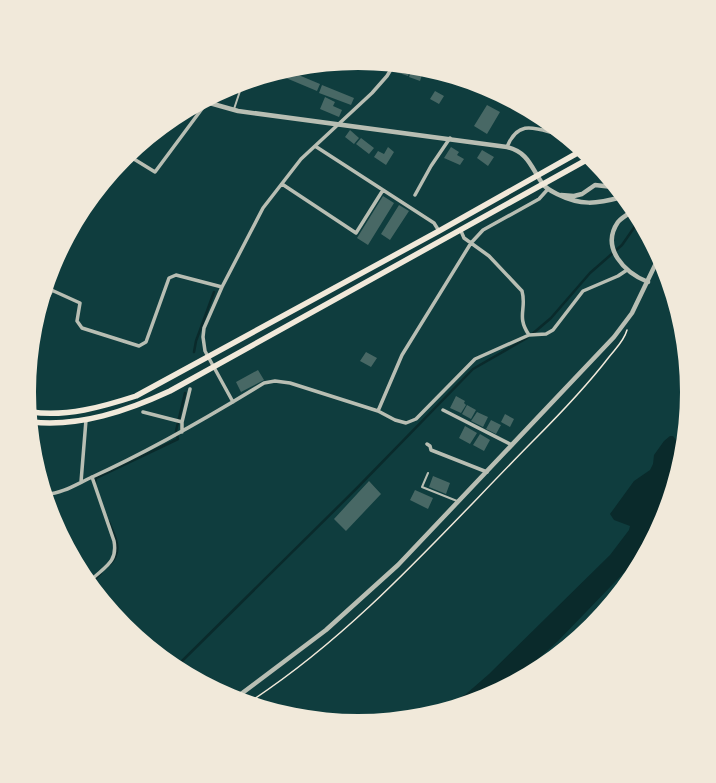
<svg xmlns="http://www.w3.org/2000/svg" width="716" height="783" font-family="Georgia,serif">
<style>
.water{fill:#0a2a2b}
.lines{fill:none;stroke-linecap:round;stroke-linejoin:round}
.stream{stroke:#0a2a2b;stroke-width:2.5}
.building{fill:#486865}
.path{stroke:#f1e9da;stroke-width:1.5}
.service{stroke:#b8beb3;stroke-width:2}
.minor{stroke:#b8beb3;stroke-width:3.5}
.tertiary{stroke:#b8beb3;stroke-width:4.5}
.primary{stroke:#f1e9da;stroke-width:5.5}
</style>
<rect width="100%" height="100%" fill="#0f3d3e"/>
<!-- water -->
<path class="water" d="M 684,420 L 681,456 L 662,518 L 644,552 L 558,641 L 517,678 L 484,696 L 444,707 L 466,694 L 489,674 L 610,555 L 629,530 L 630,526 L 614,520 L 610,514 L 634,481 L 650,470 L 653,464 L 654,455 L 664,441 L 670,436 L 673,436 L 676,440 Z"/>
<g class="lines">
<!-- stream -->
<path class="stream" d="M 511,108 L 513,103
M 531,335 L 551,318 L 590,273 L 622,245 L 638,222
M 194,352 L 196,341 L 214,292
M 95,483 L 96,478 L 178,439 L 176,431 L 185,393
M 109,522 C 115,538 124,550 110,564
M 91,583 L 101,573
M 177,666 L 357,488 L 473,369 L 527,338"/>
</g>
<!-- building -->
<path class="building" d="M 397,66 L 411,68 L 408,76 L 396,72 Z
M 412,68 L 423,72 L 420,81 L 409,77 Z
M 289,71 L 320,84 L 317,91 L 286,78 Z
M 322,85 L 354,98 L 351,105 L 319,93 Z
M 435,91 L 444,96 L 439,104 L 430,99 Z
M 325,97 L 335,102 L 333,106 L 342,110 L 339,117 L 320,109 Z
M 487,105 L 500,112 L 487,134 L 474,126 Z
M 350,130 L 359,138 L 354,144 L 345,137 Z
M 361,138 L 374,148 L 369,154 L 356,144 Z
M 388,147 L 394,152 L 386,165 L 374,157 L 378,151 L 384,154 Z
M 451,147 L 459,152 L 457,155 L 464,159 L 460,165 L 444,158 Z
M 482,150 L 494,157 L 488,166 L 477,158 Z
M 383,196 L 394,203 L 368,245 L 357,238 Z
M 399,205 L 409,211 L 390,240 L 381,234 Z
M 366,352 L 377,358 L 371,367 L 360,361 Z
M 258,370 L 264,380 L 241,392 L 236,382 Z
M 456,396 L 465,401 L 464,403 L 466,405 L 461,413 L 450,408 Z
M 467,405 L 476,410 L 471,419 L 462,414 Z
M 477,412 L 488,417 L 483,427 L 471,421 Z
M 505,414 L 514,419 L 510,427 L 501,422 Z
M 491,420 L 501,425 L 496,434 L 486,429 Z
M 465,426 L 477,433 L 470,444 L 459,438 Z
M 480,434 L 490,440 L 484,451 L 473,445 Z
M 433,476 L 450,483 L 446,494 L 429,487 Z
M 369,481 L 381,494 L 346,531 L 334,519 Z
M 415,490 L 433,498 L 428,509 L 410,500 Z"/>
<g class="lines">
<!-- path -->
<path class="path" d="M 251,701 C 358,631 443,532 532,442 C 559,415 586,387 609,357 C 616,348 624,341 627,330"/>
<!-- service -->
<path class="service" d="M 234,109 L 242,85
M 428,473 L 422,487 L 457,501"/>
<!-- minor -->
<path class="minor" d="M 315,146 L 434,223 L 439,231
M 507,147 C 519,117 538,130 562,135
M 129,156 L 155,172 L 207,102
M 282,184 L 356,233 L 383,190
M 415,195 L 431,166 L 450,138
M 461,231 L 464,238 L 489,256 L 522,291 C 527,309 516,316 529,335
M 47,288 L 80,303 L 77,321 L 82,328 L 139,346 L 146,342 L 169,278 L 176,275 L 222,287
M 38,317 L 52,290
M 233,402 L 205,351 L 203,337 L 204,328 L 222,287 L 263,208 L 301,159 L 372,93 L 387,76 L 393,66
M 443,410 L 512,445
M 378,411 L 402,355 L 471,243 L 483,230 L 539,199 L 548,189
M 143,412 L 182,422
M 182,432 L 182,422 L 190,389
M 427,444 L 430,446 L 431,450 L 487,472
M 81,482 L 86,420
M 47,494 C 61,494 77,484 90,478 C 150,451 207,418 264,383 L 275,381 L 290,383 L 378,411 L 395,420 L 406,423 L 416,419 L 475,359 L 529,335 L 546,334 L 553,330 L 583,291 L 618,276 L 627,270
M 90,581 C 104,567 118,563 114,541 L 92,477"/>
<!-- tertiary -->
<path class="tertiary" d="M 206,102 L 238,111 L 507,147 C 528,152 531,167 542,183 C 545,188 551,191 557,194 C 581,206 596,204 622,197
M 561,195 L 574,196 L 582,194 L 595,185 L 613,187
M 633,211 C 628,214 621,218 618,222 C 600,248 625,273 648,282
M 237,697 L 326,630 L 398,565 L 614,337 L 632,313 L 658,259"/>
<!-- primary -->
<path class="primary" d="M 31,412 C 67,417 102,407 136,396 L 439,231 L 581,151
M 32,422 C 80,427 127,411 170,391 L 590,158"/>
</g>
<!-- crop -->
<path d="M0 0H716V783H0ZM36 392a322 322 0 1 1 644 0a322 322 0 1 1-644 0Z" fill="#f1e9da" fill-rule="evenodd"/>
</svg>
